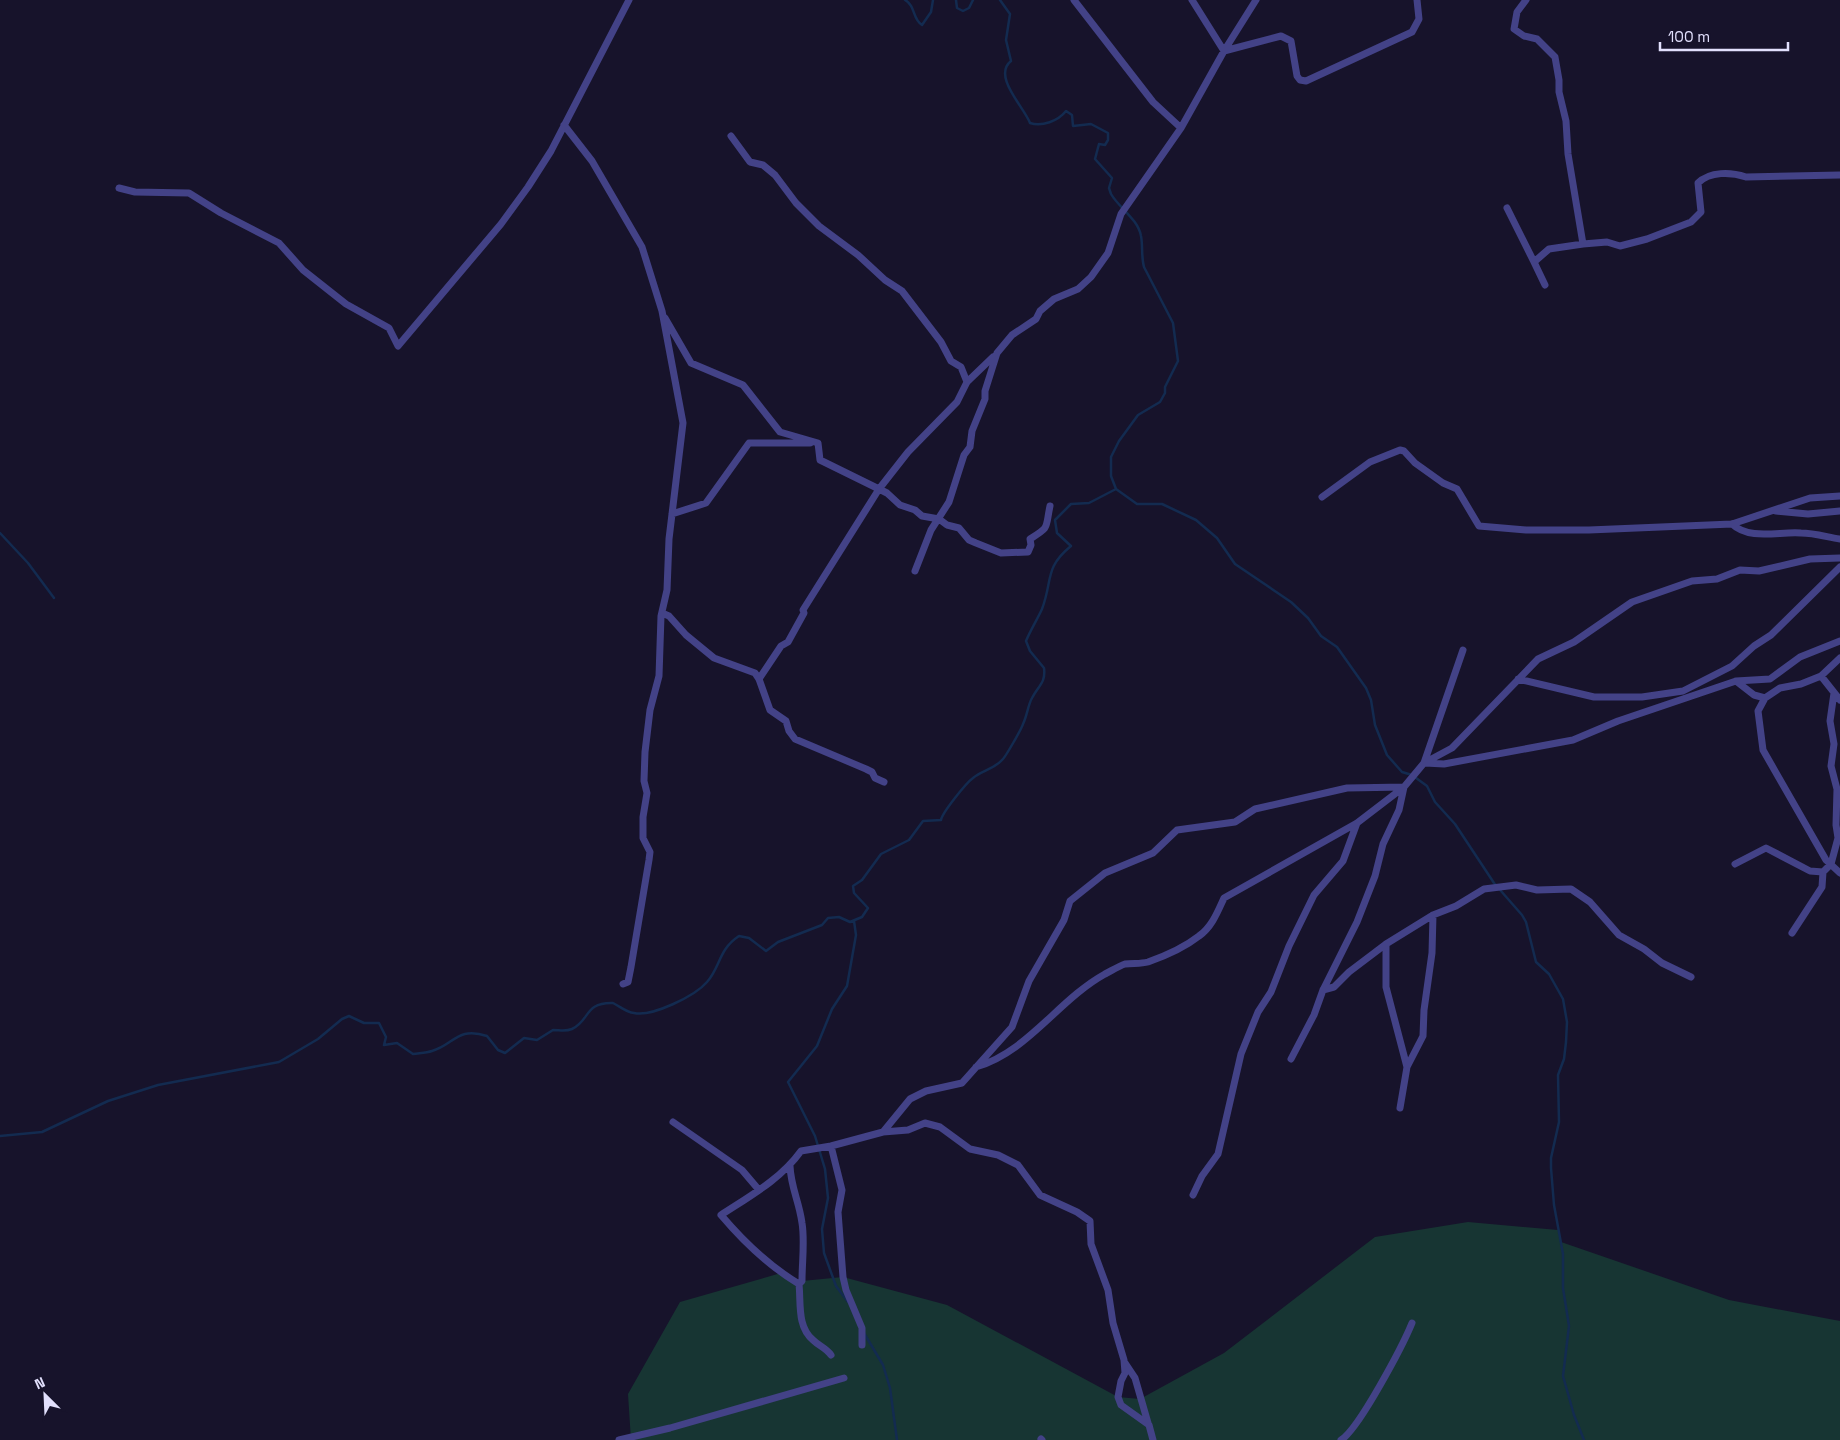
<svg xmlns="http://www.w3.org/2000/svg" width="1840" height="1440" font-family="'Space Grotesk',sans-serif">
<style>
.green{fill:#173533}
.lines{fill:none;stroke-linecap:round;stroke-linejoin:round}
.stream{stroke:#132b50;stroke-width:2.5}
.minor{stroke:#434287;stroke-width:7}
</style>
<rect width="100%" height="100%" fill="#17132b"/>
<!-- green -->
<path class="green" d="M 1468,1222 L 1558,1230 L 1561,1242 L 1729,1300 L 1840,1321 L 1840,1440 L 631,1440 L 628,1394 L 680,1302 L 781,1273 L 802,1281 L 843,1277 L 947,1305 L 1118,1397 L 1140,1399 L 1224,1353 L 1375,1237 Z"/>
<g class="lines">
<!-- stream -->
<path class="stream" d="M 905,0 C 916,6 912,19 922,25 L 931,12 L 933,0
M 956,0 L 957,8 L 963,11 L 969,8 L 973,0
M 1000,0 L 1010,14 L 1006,40 L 1011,61 C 992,76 1024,107 1030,123 C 1042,127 1058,121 1066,111 L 1072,115 L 1073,126 L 1091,124 L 1108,133 L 1108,140 L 1105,145 L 1099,144 L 1095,159 L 1112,178 L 1109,188 L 1111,194 C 1119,208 1138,219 1141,236 C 1143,246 1141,256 1144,267 L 1173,323 L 1178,361 L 1165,387 L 1165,393 L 1160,402 L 1138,415 L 1119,441 L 1111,457 L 1111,476 L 1116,489 L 1137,504 L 1162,504 L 1196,520 L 1217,538 L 1235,564 L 1291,602 L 1308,618 L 1321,636 L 1337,647 L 1366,688 L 1371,700 L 1375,725 L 1387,755 L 1402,772 L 1412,775 L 1427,786 L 1435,802 L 1455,824 L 1494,883 L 1522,915 L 1526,922 L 1536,962 L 1549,974 L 1563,999 L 1567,1022 L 1566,1042 L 1564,1059 L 1558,1075 L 1559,1122 L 1551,1158 L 1551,1168 L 1554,1205 L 1563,1254 L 1563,1288 L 1569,1326 L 1563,1376 L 1574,1415 L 1584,1440
M 0,533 L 28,563 L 54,598
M 0,1136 L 42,1132 L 108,1101 L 158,1085 L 279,1062 L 318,1039 L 342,1019 L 349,1016 L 364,1023 L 379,1023 L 386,1037 L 384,1045 L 397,1043 L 413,1054 C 419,1053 426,1053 432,1051 C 454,1045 457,1026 487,1036 L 498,1050 L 505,1053 L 524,1038 L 537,1040 L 553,1030 C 560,1030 565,1032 572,1029 C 590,1021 584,1002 613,1003 C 621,1007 626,1012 634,1013 C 652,1017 695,996 707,982 C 721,966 718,950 739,936 L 749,938 L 766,951 L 778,942 L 822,925 L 828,918 L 839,917 L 850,922 L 862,917 L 868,908 L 854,893 L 853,886 L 862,880 L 881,854 L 909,840 L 923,821 L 941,820 C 942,813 966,783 973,778 C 981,771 994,769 1002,760 C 1005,758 1022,728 1023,724 C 1027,716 1028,705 1032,698 C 1038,686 1046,683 1044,668 L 1030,651 L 1026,641 C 1031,629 1037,620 1042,609 C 1053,580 1044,568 1071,546 L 1057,533 L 1055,520 L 1071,504 L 1089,503 L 1116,489
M 848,1302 L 836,1286 L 824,1253 L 822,1229 L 828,1198 L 825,1169 L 815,1136 L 788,1082 L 817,1046 L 832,1009 L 847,986 L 856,935 L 854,921
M 864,1333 L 883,1365 L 890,1388 L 897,1440"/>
<!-- minor -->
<path class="minor" d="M 1074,0 L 1153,102 L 1181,128 L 1224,51 L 1281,36 L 1291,41 L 1297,76 L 1300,80 L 1306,81 L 1412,32 L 1419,19 L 1417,0
M 1192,0 L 1224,51 L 1256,0
M 564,125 L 592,161 L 642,247 L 662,311 L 683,423 L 669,539 L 667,590 L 661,616 L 659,676 L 650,710 L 645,752 L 644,781 L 647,793 L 643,817 L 643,838 L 650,852 L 649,860 L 631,967 L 628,982 L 623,984
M 731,136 L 750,162 L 763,165 L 775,175 L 796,203 L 819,226 L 858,255 L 885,280 L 902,291 L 941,342 L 951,361 L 961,367 L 967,382
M 119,188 L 135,192 L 189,193 L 221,213 L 279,243 L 303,270 L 346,304 L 389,328 L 398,346 L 501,224 L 528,187 L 551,151 L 629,0
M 1507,208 L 1534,262 L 1549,249 L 1583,244 L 1568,154 L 1566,121 L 1559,92 L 1559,80 L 1555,57 L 1537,39 L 1524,36 L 1514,29 L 1517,12 L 1526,0
M 1583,244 L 1607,242 L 1620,246 L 1647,239 L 1691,222 L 1701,212 L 1698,183 C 1710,171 1731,172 1746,177 L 1840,175
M 1534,262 L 1545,285
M 665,318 L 691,363 L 743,385 L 780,432 L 818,443 L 820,460 L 879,489 L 908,452 L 957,402 L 967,382 L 993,357
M 1322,497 L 1370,462 L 1400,450 L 1404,451 L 1415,463 L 1443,483 L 1457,489 L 1479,526 L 1526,530 L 1589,530 L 1732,524 L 1810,498 L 1840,496
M 1776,511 L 1808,514 L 1840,511
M 672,514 L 706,503 L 749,443 L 810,443
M 1732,524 C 1750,541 1780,531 1801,533 C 1814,533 1827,537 1840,539
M 915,571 L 931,530 L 949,502 L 964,455 L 970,447 L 972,431 L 985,399 L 985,391 L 997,353 L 1012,335 L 1036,319 L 1040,311 L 1054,299 L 1078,289 L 1091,277 L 1108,253 L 1121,214 L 1181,128
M 662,613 L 669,616 L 686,635 L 714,658 L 755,673 L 759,679 L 770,710 L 786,721 L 789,731 L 795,739 L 866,769 L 872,772 L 875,778 L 884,782
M 1840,658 L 1821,676 L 1801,684 L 1780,688 L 1765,698 L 1758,711 L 1763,750 L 1826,860 L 1840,873
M 1821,676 L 1840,700
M 759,679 L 781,646 L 788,642 L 804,613 L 803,610 L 879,489 L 887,493 L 900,505 L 915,510 L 922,516 L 939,519 L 947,525 L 959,528 L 969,540 L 976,543 L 1001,553 L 1028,552 L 1031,545 L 1030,539 C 1050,526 1045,530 1050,506
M 1518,679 L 1594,697 L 1642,697 L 1683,691 L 1732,666 L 1754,646 L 1771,635 L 1840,567
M 1736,681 L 1770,679 L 1800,657 L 1840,641
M 1424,763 L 1452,748 L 1538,659 L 1574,642 L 1632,602 L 1692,581 L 1717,579 L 1740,570 L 1759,571 L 1810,559 L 1840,558
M 1425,763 L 1444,764 L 1573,740 L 1618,721 L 1736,681 L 1754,695 L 1765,698
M 1735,864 L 1766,848 L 1810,871 L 1823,872 L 1831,864 L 1838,838 L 1836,825 L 1837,789 L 1831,766 L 1834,744 L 1830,721 L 1834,693
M 1792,933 L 1822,887 L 1823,872
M 1386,944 L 1386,987 L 1407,1067 L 1400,1108
M 1323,990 L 1334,987 L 1349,972 L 1386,944 L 1433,915 L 1456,906 L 1484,889 L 1516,885 L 1537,890 L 1571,889 L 1590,902 L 1619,935 L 1644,949 L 1662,963 L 1691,977
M 1291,1059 L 1314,1015 L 1323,990 L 1357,922 L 1375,876 L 1383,844 L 1399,810 L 1404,787
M 976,1067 C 1028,1052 1058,1000 1105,974 C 1111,971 1119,966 1125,964 C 1133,963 1141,964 1148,962 C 1165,956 1185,947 1199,936 C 1212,927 1218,911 1224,898 L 1357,823 L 1404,787 L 1424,763 L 1463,650
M 1407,1067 L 1423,1036 L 1424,1010 L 1432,953 L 1433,915
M 673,1122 L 742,1170 L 759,1190
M 883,1132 L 910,1099 L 926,1091 L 962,1083 L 1012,1027 L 1029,981 L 1064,920 L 1070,901 L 1105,873 L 1153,853 L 1177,830 L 1235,822 L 1255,809 L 1347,788 L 1404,787
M 831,1146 L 842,1190 L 838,1212 L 843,1277 L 846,1290 L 862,1328 L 862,1345
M 790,1166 C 791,1188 799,1201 802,1223 C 805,1241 802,1262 802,1281 L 799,1284
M 1193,1195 L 1202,1176 L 1218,1154 L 1241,1054 L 1258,1012 L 1271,992 L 1289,946 L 1314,895 L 1343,861 L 1357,823
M 831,1355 C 826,1348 819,1346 813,1340 C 797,1327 801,1303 799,1284 C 769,1266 743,1241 721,1215 C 750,1196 781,1179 801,1151 L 831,1146 L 883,1132 L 908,1130 L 925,1123 L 940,1127 L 970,1149 L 998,1155 L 1018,1165 L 1040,1195 L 1077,1212 L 1090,1221 L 1091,1244 L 1108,1290 L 1113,1323 L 1124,1360 L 1125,1373 L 1121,1381 L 1118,1397 L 1121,1405 L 1149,1425 L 1153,1440
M 1125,1363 L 1135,1378 L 1148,1423
M 1041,1439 L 1042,1440
M 619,1440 L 670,1428 L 844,1378
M 1341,1440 C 1359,1429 1403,1345 1412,1323"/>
</g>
<!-- north arrow -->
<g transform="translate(45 1395) rotate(336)" stroke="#17132b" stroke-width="4" paint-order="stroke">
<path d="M0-4L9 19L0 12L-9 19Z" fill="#e2e0fd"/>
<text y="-8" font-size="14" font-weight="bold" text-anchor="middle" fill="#e2e0fd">N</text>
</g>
<!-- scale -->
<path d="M1660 42v8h128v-8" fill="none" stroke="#e2e0fd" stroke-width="2.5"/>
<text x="1668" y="42" font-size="15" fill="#e2e0fd" stroke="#17132b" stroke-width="4" paint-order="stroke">100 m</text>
</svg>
